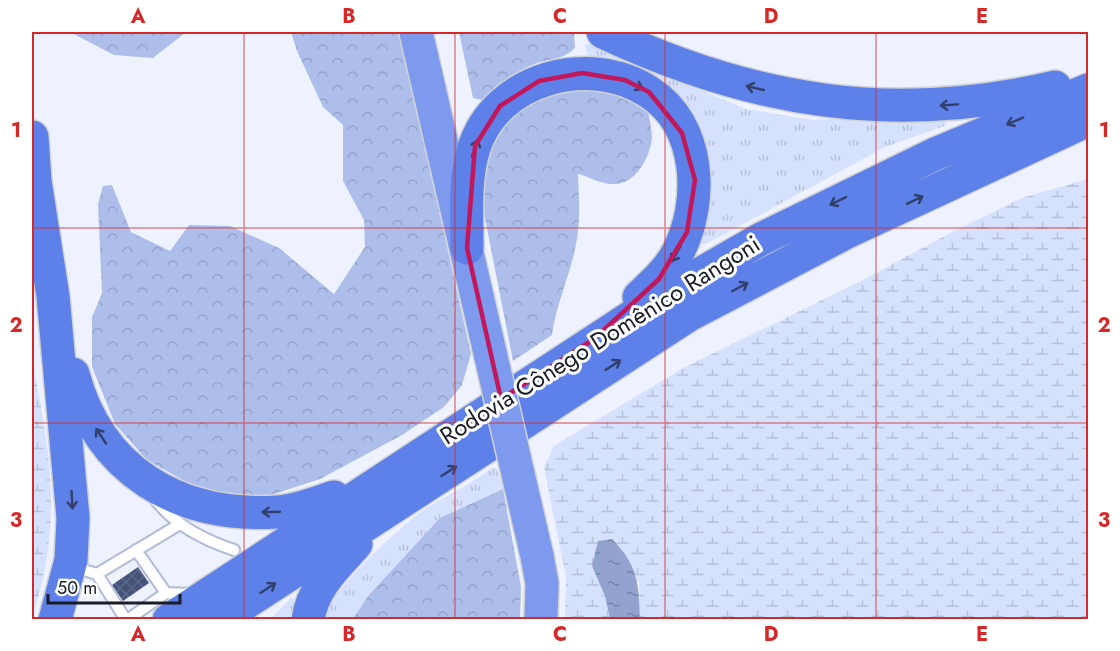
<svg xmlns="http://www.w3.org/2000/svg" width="1120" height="651" font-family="Jost,sans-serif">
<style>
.grass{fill:url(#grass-tufts)}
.forest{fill:url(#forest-crowns)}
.wetland{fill:url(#wetland-marsh)}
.water{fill:url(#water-ripples)}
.building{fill:url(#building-cross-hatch)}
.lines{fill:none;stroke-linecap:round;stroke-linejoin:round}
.service-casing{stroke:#b1bcd8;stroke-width:14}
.trunk-casing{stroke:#d1d2d4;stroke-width:36}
.motorway-casing{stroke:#d1d2d4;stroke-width:36}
.service{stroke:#fff;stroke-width:10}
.trunk{stroke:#7e9aee;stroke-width:33}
.motorway{stroke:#5e80e9;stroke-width:33}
.trunk-bridge-casing{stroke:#d1d2d4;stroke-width:36;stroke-linecap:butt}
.trunk-bridge{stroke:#7e9aee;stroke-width:33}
.oneway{stroke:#31406b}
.marked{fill:none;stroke:#c2185b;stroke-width:4.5;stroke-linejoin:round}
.grid{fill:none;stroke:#d62828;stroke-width:1.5;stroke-opacity:0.55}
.labels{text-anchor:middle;stroke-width:6;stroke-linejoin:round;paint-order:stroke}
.street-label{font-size:24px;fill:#191d27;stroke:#fff}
.neatline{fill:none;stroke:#d62828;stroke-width:2}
.grid-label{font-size:20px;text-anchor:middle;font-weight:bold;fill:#d62828}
</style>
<defs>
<pattern id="grass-tufts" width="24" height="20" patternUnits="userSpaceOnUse" patternTransform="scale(1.5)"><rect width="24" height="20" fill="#d6e1fd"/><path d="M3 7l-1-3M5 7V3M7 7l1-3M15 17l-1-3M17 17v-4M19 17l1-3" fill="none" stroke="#b7c1d9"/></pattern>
<pattern id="forest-crowns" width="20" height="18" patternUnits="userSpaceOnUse" patternTransform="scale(1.5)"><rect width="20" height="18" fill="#adbeeb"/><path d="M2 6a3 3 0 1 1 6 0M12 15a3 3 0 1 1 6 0" fill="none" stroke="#94a3ca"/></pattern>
<pattern id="wetland-marsh" width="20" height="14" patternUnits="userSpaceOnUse" patternTransform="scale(1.5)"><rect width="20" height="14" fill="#d6e1fd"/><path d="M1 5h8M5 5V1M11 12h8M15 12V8" fill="none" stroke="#b7c1d9"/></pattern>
<pattern id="water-ripples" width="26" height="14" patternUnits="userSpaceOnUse" patternTransform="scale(1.5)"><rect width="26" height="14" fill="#92a3cf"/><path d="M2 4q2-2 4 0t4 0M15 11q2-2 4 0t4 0" fill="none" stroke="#7684a8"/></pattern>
<pattern id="building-cross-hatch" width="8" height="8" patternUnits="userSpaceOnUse" patternTransform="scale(1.5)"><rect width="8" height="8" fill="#45537b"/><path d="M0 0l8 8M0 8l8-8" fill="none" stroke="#5c6888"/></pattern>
</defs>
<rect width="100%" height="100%" fill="#edf2fe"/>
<!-- grass -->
<path class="grass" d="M 585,44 L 591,44 L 746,109 L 812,120 L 877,117 L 944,120 L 947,125 L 885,147 L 721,236 L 705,244 L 697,244 L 707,172 L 597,58 L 587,55 Z
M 492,468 L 497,468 L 503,489 L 440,518 L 368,596 L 353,619 L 323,620 C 326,595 400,527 421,512 C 444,496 470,485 492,468 Z
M 291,598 L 298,600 L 293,619 L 270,620 Z"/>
<!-- forest -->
<path class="forest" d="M 70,32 L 186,32 L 153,58 L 114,55 Z
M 291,32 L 399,32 L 471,354 L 462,385 L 444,407 L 402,435 L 320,479 L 262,498 L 227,495 L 188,483 L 147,460 L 115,424 L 92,367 L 92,317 L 102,293 L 98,204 L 103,186 L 112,185 L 131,232 L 170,251 L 189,225 L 230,226 L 279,248 L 334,294 L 365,247 L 364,220 L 343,181 L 343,125 L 323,107 L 297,51 Z
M 459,32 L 574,32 L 575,48 C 562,61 548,58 532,65 C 513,73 496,85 482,100 L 473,98 Z
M 610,85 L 648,110 C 649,119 652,129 652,138 C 650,157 636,185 613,184 C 600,184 590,177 578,174 C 579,199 581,224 575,249 C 569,278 556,305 552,335 L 513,361 L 484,213 L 482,169 L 496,132 L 533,99 L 553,90 Z
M 503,489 L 521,587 L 520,619 L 353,619 L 368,596 L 440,518 Z"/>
<!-- wetland -->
<path class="wetland" d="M 1088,179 L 1088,619 L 640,619 L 639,582 L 592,566 L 605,596 L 610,619 L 565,619 L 566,577 L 544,467 L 554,446 L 683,368 L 859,282 L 954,231 L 1022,198 Z
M 32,361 C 51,452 63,527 32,617 Z"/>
<!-- water -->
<path class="water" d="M 612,539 C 638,565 639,585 640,619 L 610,619 L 605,596 L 592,566 L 598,541 Z"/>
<!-- building -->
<path class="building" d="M 138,567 L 149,583 L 123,601 L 112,585 Z"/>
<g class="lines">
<defs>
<path id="service" d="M 155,499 C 174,525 204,540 234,550
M 136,550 L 166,593
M 74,562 L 84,570 L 97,574 L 126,620
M 97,574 L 180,524
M 127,620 L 166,593 L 192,594"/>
<path id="trunk" d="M 416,32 L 491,357
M 537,556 L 542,583 L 541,620"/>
<path id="motorway" d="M 603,32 C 752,102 893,125 1055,87
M 32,137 L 35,181 L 53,296 L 73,518 L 71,560 L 55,620
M 467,248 C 467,215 464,179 474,148 C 496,78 589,53 649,92 C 701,125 704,202 678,252 C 669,270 653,284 639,297
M 73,374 C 99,471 178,518 277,512 C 296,511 316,503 334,497
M 169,620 L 674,289 L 761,239 L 935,154 L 1088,90
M 219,620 L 689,315 L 849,231 L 1088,120
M 308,620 C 312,588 336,566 356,544"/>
</defs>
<!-- service casing -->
<use href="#service" class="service-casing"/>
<!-- trunk casing -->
<use href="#trunk" class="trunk-casing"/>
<!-- motorway casing -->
<use href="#motorway" class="motorway-casing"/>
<!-- service -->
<use href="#service" class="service"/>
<!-- trunk -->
<use href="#trunk" class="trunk"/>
<!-- motorway -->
<use href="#motorway" class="motorway"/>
<defs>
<path id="trunk-bridge" d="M 491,357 L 537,556"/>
</defs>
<!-- trunk-bridge casing -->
<use href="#trunk-bridge" class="trunk-bridge-casing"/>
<!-- trunk-bridge -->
<use href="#trunk-bridge" class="trunk-bridge"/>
</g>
<!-- one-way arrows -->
<defs><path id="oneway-shaft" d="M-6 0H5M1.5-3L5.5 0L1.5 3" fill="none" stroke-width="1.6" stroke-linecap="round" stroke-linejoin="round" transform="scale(1.5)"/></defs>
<g class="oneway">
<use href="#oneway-shaft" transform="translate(635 85) rotate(26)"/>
<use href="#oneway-shaft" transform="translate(755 88) rotate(-167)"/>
<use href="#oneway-shaft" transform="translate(949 105) rotate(176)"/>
<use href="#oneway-shaft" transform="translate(1015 121) rotate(157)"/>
<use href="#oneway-shaft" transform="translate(475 148) rotate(-71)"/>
<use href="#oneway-shaft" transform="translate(915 200) rotate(-26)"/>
<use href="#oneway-shaft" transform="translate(838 201) rotate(154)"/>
<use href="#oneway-shaft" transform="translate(676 254) rotate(120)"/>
<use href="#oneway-shaft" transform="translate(740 287) rotate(-28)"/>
<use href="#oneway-shaft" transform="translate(613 365) rotate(-33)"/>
<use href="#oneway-shaft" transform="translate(101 436) rotate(-124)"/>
<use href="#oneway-shaft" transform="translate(449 471) rotate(-33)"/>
<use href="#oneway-shaft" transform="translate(72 500) rotate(87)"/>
<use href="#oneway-shaft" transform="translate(271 512) rotate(178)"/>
<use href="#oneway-shaft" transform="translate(268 588) rotate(-33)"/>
</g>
<!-- marked area -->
<path class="marked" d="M 582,73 L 625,80 L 649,92 L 682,133 L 695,180 L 687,232 L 659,279 L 594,339 L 501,399 L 467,248 L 475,146 L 500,106 L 539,81 Z"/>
<!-- grid -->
<path class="grid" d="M 244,32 L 244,620M 455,32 L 455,620M 665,32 L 665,620M 876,32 L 876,620M 32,228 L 1088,228M 32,423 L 1088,423"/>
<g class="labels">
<!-- street labels -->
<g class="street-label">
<text transform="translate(600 340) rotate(-32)" y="8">Rodovia Cônego Domênico Rangoni</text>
</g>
</g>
<!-- border -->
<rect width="1120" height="651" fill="none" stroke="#ffffff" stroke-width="66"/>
<!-- scale -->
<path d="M48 594v9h132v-9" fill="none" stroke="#191d27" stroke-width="3"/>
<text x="57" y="594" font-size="18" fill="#191d27" stroke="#ffffff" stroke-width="4.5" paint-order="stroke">50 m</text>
<rect x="33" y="33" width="1054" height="585" class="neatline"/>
<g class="grid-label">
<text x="138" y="23">A</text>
<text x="349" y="23">B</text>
<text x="560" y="23">C</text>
<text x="771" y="23">D</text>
<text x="982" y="23">E</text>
<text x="16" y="137">1</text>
<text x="1104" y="137">1</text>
<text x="16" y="332">2</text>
<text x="1104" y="332">2</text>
<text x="16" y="527">3</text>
<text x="1104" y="527">3</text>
<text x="138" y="641">A</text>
<text x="349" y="641">B</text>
<text x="560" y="641">C</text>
<text x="771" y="641">D</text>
<text x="982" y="641">E</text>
</g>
</svg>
